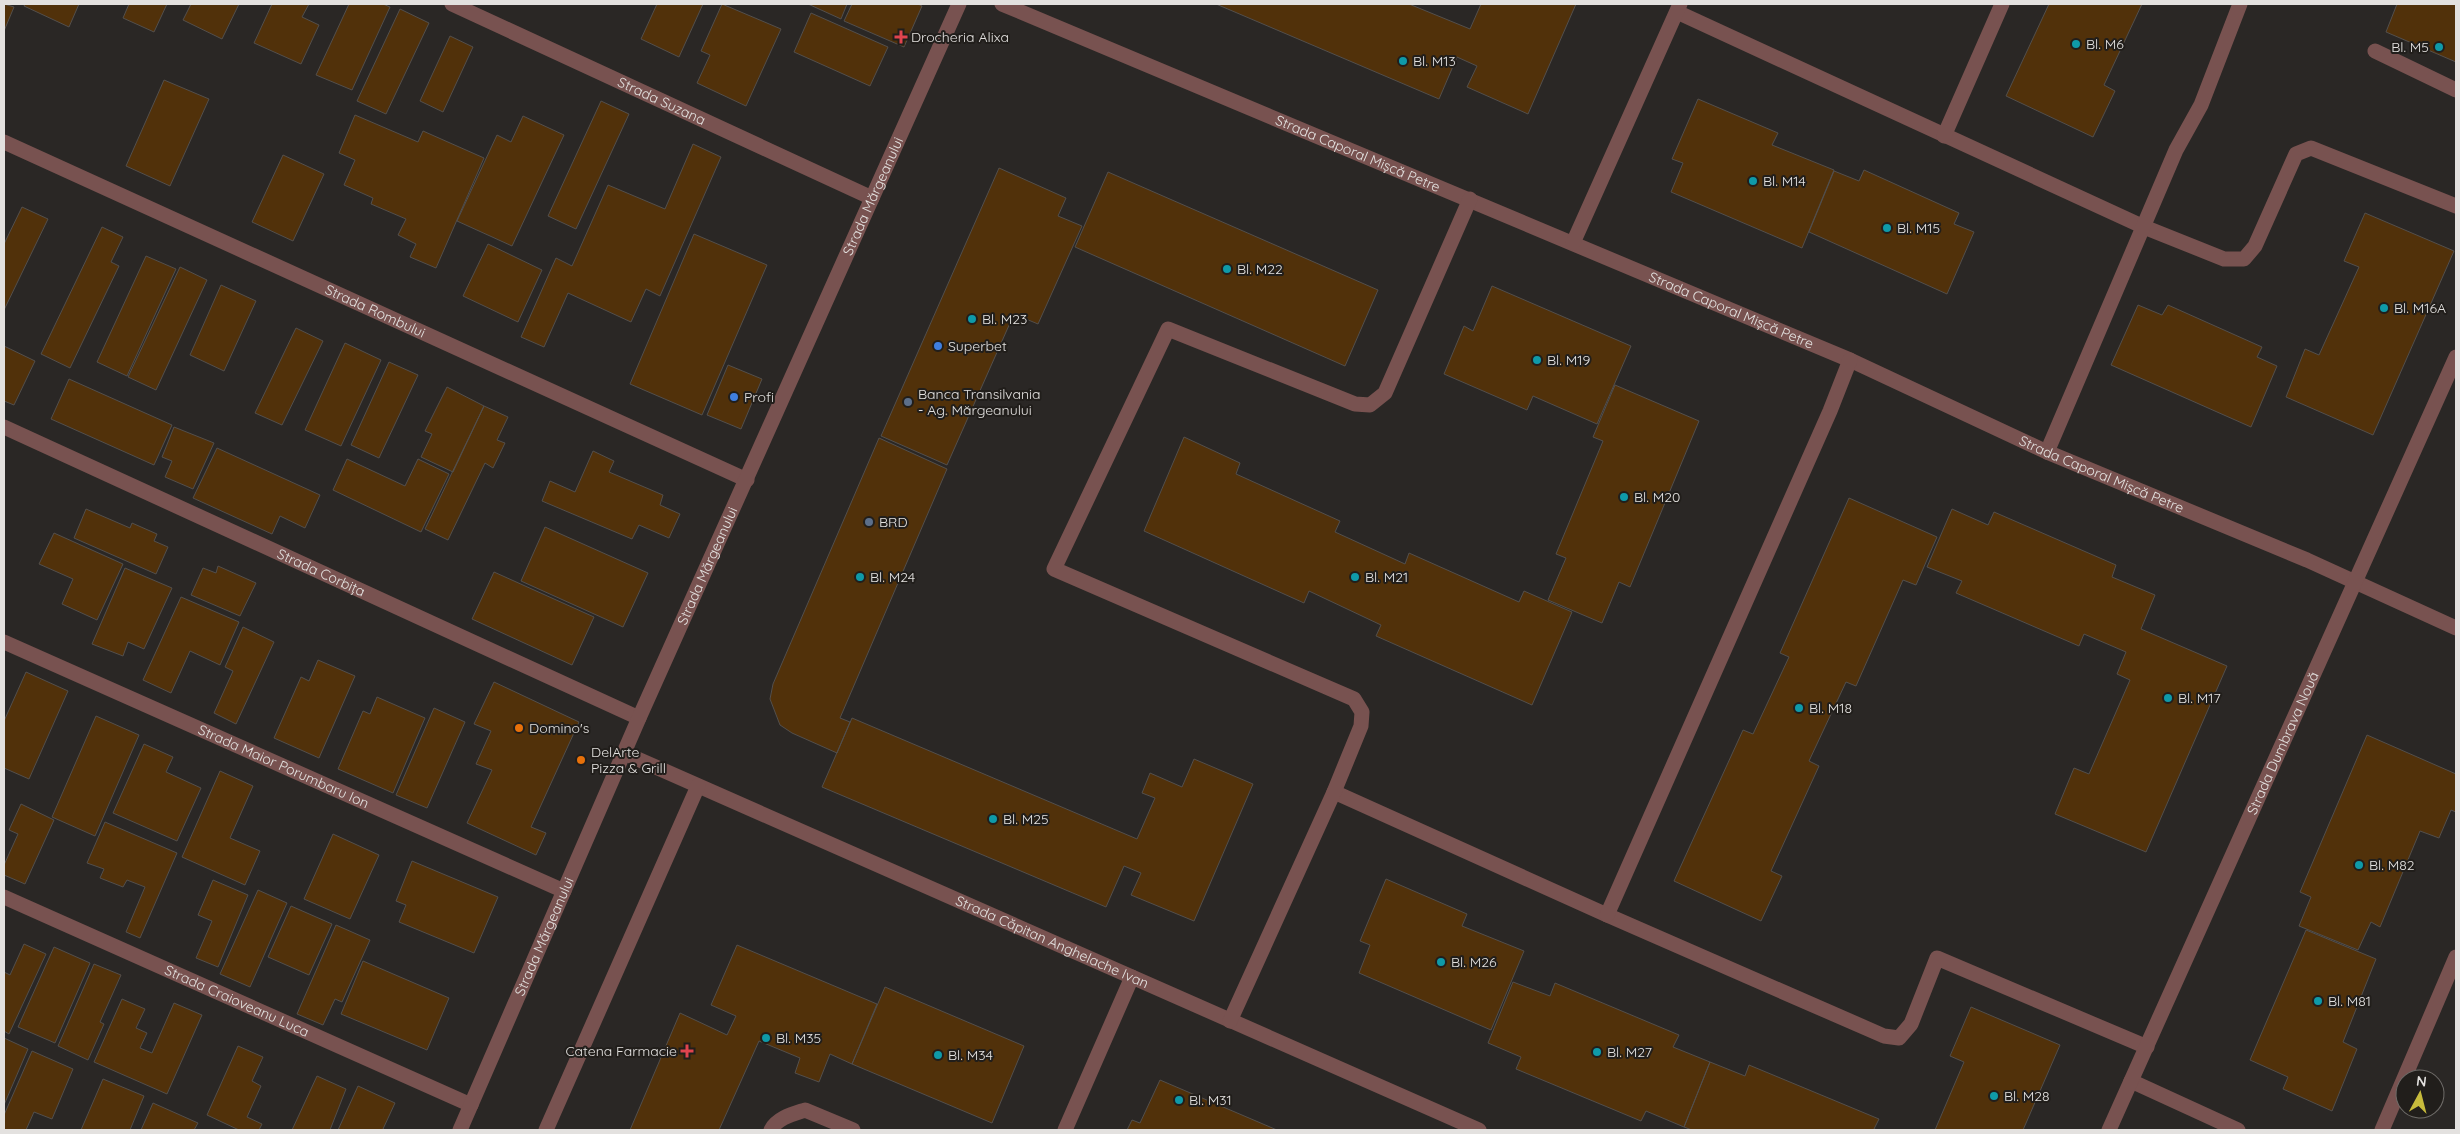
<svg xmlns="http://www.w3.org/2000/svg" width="2460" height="1134" font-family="Quicksand,sans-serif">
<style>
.building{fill:#51310a;stroke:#534f4c}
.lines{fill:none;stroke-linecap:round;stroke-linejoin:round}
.minor{stroke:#785250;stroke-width:15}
.health-dot{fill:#e0444e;stroke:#211e1b;stroke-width:2}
.culture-dot{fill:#0f9aa8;stroke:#211e1b;stroke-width:2}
.shop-dot{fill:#3f7fe0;stroke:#211e1b;stroke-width:2}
.service-dot{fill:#5c6f8a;stroke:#211e1b;stroke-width:2}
.food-dot{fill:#e8710a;stroke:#211e1b;stroke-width:2}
.labels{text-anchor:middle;stroke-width:4;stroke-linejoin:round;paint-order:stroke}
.poi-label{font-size:14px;fill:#e3e1df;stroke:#211e1b;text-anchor:start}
.street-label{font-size:14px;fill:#e3e1df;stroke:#211e1b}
</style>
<rect width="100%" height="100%" fill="#2a2725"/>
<!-- building -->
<path class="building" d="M 4,4 L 14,7 L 4,31 Z
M 25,4 L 79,4 L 69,27 L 24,6 Z
M 129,4 L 167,4 L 154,32 L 123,18 Z
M 191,4 L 239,4 L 222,39 L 183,20 Z
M 272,4 L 309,4 L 302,17 L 319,25 L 301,64 L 254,43 Z
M 349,4 L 383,4 L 390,7 L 352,90 L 316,75 Z
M 657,4 L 703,4 L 679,57 L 641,39 Z
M 722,4 L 781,29 L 746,106 L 697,83 L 710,55 L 701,51 Z
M 808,4 L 847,4 L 841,19 Z
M 852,4 L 918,4 L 922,6 L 904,47 L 844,21 Z
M 1216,4 L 1409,4 L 1470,29 L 1481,4 L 1576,4 L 1528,114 L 1467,87 L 1477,66 L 1457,57 L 1439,99 Z
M 2049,4 L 2142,4 L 2104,85 L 2115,91 L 2093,137 L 2006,96 Z
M 2397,4 L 2456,4 L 2456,62 L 2386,32 Z
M 400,9 L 429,23 L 386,114 L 357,101 Z
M 811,13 L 888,47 L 870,86 L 794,52 Z
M 450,36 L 473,47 L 443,112 L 420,101 Z
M 164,80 L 209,99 L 170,186 L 126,166 Z
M 1698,99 L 1778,133 L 1772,145 L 1834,170 L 1802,248 L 1671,192 L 1683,163 L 1672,159 Z
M 601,101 L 629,114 L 576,229 L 548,216 Z
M 355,115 L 418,142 L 423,131 L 484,158 L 436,268 L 410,257 L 416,244 L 398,235 L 406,219 L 371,204 L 373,198 L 344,185 L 355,160 L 339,153 Z
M 523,116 L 564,135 L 512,246 L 457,221 L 497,135 L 511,142 Z
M 693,144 L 721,157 L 660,296 L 646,289 L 631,322 L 568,293 L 544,347 L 521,337 L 556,258 L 572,266 L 608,185 L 665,209 Z
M 283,155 L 324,174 L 293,241 L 252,222 Z
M 999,168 L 1066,198 L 1058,216 L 1082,226 L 1038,324 L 1014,314 L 947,465 L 881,436 Z
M 1864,170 L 1959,213 L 1954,224 L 1974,232 L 1947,294 L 1809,232 L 1834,171 L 1859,181 Z
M 1108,172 L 1378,290 L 1345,366 L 1075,247 Z
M 22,207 L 48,219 L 4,310 L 4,244 Z
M 2365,213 L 2454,251 L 2373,435 L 2286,397 L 2305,349 L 2319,355 L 2359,267 L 2344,261 Z
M 102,227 L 123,237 L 111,262 L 119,266 L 70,368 L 41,354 Z
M 694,234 L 767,265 L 702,415 L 630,384 Z
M 488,244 L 542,270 L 518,322 L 463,296 Z
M 146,256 L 176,269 L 127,376 L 97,362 Z
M 180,267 L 207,280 L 156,390 L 128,377 Z
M 221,285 L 256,301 L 224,371 L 190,355 Z
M 1492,286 L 1631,346 L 1597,424 L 1533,396 L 1527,410 L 1444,374 L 1464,326 L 1473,331 Z
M 2138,305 L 2162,315 L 2168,305 L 2262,347 L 2257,357 L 2277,366 L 2251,427 L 2111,365 Z
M 296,328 L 323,341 L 282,425 L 255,413 Z
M 345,343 L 381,360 L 341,446 L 305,430 Z
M 4,346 L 35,361 L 14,405 L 4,401 Z
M 389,362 L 418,375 L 379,458 L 351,445 Z
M 728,365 L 762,379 L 741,429 L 707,415 Z
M 69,379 L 172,425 L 154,465 L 51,419 Z
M 1615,385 L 1699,421 L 1630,587 L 1619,582 L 1602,623 L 1548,600 L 1566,558 L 1556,554 L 1603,441 L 1593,437 Z
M 447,387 L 484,406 L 453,472 L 421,457 L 432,434 L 425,431 Z
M 484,406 L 508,417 L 497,440 L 505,443 L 493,468 L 485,463 L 448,540 L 425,529 Z
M 174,427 L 214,443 L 193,489 L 165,477 L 172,461 L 162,457 Z
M 1184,437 L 1240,463 L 1236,474 L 1340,521 L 1335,532 L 1405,564 L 1409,553 L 1519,602 L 1524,591 L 1572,612 L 1532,705 L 1376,636 L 1381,625 L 1309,591 L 1304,603 L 1144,531 Z
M 879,438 L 947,469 L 840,718 L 850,722 L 837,753 L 792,733 L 780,725 L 770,699 L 773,684 Z
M 217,448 L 320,495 L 305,528 L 280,516 L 272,534 L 193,498 Z
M 593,451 L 614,461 L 609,472 L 663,495 L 660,505 L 680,514 L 669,538 L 639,525 L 632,539 L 542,501 L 550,481 L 575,492 Z
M 347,459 L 405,486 L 418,459 L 449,474 L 421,532 L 333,490 Z
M 1849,498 L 1937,537 L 1916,585 L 1903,580 L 1856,686 L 1846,682 L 1809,761 L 1819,766 L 1771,871 L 1782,876 L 1761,921 L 1674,881 L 1743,730 L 1753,734 L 1789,657 L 1780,653 Z
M 86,509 L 130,528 L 132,523 L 157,534 L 154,541 L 168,547 L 156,574 L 74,538 Z
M 1952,509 L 1988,525 L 1994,512 L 2116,565 L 2112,577 L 2155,595 L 2141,629 L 2227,666 L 2146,852 L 2055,814 L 2074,768 L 2089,774 L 2130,680 L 2117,674 L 2126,652 L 2084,634 L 2079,646 L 1956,593 L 1962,581 L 1927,567 Z
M 545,527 L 648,573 L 623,627 L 521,581 Z
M 54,533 L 123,564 L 97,620 L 62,604 L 73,579 L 39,564 Z
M 218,566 L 256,583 L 240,616 L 191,595 L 203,568 L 216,573 Z
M 125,568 L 172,588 L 144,649 L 128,642 L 123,656 L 92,644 Z
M 494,572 L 594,617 L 572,665 L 472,619 Z
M 181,597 L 239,622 L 220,665 L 190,651 L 171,693 L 143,680 Z
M 243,627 L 274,642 L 236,724 L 214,713 L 233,671 L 225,667 Z
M 318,660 L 355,676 L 319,758 L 274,738 L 301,677 L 309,681 Z
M 26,672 L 68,691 L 29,779 L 4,768 L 4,721 Z
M 494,682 L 579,722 L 531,827 L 546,833 L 536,855 L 467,823 L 492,770 L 476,764 L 491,731 L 474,724 Z
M 377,697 L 425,718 L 393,793 L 338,769 L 363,711 L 370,714 Z
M 434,708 L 465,722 L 427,808 L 396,795 Z
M 96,716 L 139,735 L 95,836 L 52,817 Z
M 852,718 L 1137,839 L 1155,798 L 1142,793 L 1150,773 L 1182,787 L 1194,759 L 1253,784 L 1194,921 L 1131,895 L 1141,873 L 1124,866 L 1106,907 L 822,787 Z
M 2367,735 L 2456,774 L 2456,812 L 2451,810 L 2439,838 L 2420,831 L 2380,927 L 2371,922 L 2358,950 L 2299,926 L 2311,897 L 2300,892 Z
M 144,744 L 173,757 L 166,772 L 201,788 L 177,841 L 113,813 Z
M 220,771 L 253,786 L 230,838 L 260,851 L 245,885 L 182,857 Z
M 21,804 L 54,820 L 25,884 L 4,875 L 4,865 L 18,834 L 9,830 Z
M 105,822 L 177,853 L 140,938 L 126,932 L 145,887 L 127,880 L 123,887 L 100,878 L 104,869 L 87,863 Z
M 333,834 L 379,855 L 350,919 L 304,899 Z
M 412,861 L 498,897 L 474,953 L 399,922 L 406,905 L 396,901 Z
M 1386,879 L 1467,914 L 1462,926 L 1524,951 L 1491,1030 L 1359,973 L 1370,945 L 1360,941 Z
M 213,880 L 248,895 L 218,967 L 196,958 L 212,921 L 198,915 Z
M 258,890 L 287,903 L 250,987 L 220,974 Z
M 291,906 L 332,924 L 309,975 L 268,957 Z
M 336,925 L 370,940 L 342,1002 L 335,999 L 323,1025 L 297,1014 Z
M 2306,930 L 2376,959 L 2343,1042 L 2357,1049 L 2332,1111 L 2283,1089 L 2288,1077 L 2250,1060 Z
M 24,944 L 46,954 L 9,1034 L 4,1031 L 4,972 L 10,975 Z
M 737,945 L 877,1004 L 852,1064 L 830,1054 L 819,1082 L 795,1073 L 800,1058 L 759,1041 L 719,1130 L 630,1130 L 680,1013 L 727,1035 L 736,1016 L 711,1005 Z
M 54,947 L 90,963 L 55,1043 L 18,1027 Z
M 363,961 L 449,998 L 427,1050 L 341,1014 Z
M 94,964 L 121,975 L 100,1022 L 104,1024 L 88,1060 L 58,1046 Z
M 1513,982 L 1550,996 L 1555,983 L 1679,1035 L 1673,1047 L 1710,1062 L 1684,1127 L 1646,1111 L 1641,1121 L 1516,1069 L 1521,1057 L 1488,1043 Z
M 885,987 L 1024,1046 L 992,1123 L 852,1064 Z
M 122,999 L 145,1009 L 136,1028 L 147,1033 L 140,1048 L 152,1053 L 174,1003 L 202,1015 L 167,1094 L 94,1062 Z
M 1971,1007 L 2060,1045 L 2023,1130 L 1935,1130 L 1964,1062 L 1950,1056 Z
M 4,1038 L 28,1049 L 4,1105 Z
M 238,1046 L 263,1057 L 252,1081 L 261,1086 L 247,1117 L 262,1124 L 259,1130 L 239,1130 L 207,1115 Z
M 32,1051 L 73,1069 L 52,1119 L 34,1112 L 26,1130 L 4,1130 L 4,1115 Z
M 1710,1062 L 1745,1076 L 1749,1065 L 1879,1119 L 1874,1129 L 1878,1130 L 1692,1130 L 1684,1127 Z
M 317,1076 L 346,1089 L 330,1130 L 292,1130 Z
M 103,1079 L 144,1096 L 130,1130 L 81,1130 Z
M 1160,1080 L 1277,1130 L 1127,1130 L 1132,1120 L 1140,1123 Z
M 358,1086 L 395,1103 L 383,1129 L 386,1130 L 338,1130 Z
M 153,1103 L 198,1123 L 194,1130 L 141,1130 Z"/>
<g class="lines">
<!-- minor -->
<g class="minor">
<path id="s1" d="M 452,4 L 872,198"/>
<path id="s2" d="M 1002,4 L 1850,360 L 2047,452 L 2307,560 L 2456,628"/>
<path d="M 1677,12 L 2144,227 L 2224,259 L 2244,259 L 2255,246 L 2296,154 L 2311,148 L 2456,206"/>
<path d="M 2375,51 L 2456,90"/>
<path d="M 1944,136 L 2002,4"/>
<path id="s3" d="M 4,142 L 747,480"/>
<path d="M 1573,243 L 1680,4"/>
<path id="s4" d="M 4,427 L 639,718"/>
<path d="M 2047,452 L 2176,150 L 2201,105 L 2240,4"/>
<path id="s5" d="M 4,642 L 564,891"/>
<path id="s6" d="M 624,753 L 1479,1130"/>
<path d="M 1334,792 L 1607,915 L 1884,1036 L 1899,1038 L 1911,1024 L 1937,958 L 2147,1047"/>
<path id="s7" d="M 4,897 L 471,1105"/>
<path d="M 1607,915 L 1830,411 L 1850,360"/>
<path d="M 1230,1021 L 1334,792 L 1361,726 L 1362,712 L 1354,699 L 1054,569 L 1168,329 L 1355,404 L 1370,405 L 1385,393 L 1470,199"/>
<path d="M 2131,1081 L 2238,1130"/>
<path id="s8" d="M 460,1130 L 639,718 L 959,4"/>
<path d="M 546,1130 L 698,786"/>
<path d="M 771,1130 C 777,1118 793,1114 805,1110 L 853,1130"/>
<path d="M 1065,1130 L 1132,977"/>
<path id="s9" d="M 2109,1130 L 2456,357"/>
<path d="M 2382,1130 L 2456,957"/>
</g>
</g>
<!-- markers -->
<g class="health-dot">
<path d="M898.5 29.5h5v5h5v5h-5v5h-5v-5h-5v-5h5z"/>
<path d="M684.5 1043.5h5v5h5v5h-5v5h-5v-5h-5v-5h5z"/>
</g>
<g class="culture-dot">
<circle cx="2076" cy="44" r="5"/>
<circle cx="2439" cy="47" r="5"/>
<circle cx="1403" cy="61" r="5"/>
<circle cx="1753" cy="181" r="5"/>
<circle cx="1887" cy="228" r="5"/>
<circle cx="1227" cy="269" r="5"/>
<circle cx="2384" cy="308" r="5"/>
<circle cx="972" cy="319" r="5"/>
<circle cx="1537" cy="360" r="5"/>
<circle cx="1624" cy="497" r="5"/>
<circle cx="860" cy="577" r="5"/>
<circle cx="1355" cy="577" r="5"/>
<circle cx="2168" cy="698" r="5"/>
<circle cx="1799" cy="708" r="5"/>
<circle cx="993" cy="819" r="5"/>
<circle cx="2359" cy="865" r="5"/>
<circle cx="1441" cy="962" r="5"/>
<circle cx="2318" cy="1001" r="5"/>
<circle cx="766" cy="1038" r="5"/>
<circle cx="1597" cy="1052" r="5"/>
<circle cx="938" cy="1055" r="5"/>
<circle cx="1994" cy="1096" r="5"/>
<circle cx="1179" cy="1100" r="5"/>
</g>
<g class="shop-dot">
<circle cx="938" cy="346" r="5"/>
<circle cx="734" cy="397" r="5"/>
</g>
<g class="service-dot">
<circle cx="908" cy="402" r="5"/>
<circle cx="869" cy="522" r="5"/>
</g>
<g class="food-dot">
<circle cx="519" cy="728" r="5"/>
<circle cx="581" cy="760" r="5"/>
</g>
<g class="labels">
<!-- poi labels -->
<g class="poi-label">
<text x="911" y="42">Drocheria Alixa</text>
<text x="2086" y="49">Bl. M6</text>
<text x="2429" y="52" text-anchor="end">Bl. M5</text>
<text x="1413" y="66">Bl. M13</text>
<text x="1763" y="186">Bl. M14</text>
<text x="1897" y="233">Bl. M15</text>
<text x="1237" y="274">Bl. M22</text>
<text x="2394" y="313">Bl. M16A</text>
<text x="982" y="324">Bl. M23</text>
<text x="948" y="351">Superbet</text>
<text x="1547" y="365">Bl. M19</text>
<text x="918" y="399">Banca Transilvania<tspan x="918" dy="16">- Ag. Mărgeanului</tspan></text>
<text x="744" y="402">Profi</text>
<text x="1634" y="502">Bl. M20</text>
<text x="879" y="527">BRD</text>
<text x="870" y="582">Bl. M24</text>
<text x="1365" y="582">Bl. M21</text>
<text x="2178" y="703">Bl. M17</text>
<text x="1809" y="713">Bl. M18</text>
<text x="529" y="733">Domino's</text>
<text x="591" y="757">DelArte<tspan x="591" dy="16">Pizza &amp; Grill</tspan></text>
<text x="1003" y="824">Bl. M25</text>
<text x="2369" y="870">Bl. M82</text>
<text x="1451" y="967">Bl. M26</text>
<text x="2328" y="1006">Bl. M81</text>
<text x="776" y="1043">Bl. M35</text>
<text x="677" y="1056" text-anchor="end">Catena Farmacie</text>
<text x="1607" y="1057">Bl. M27</text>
<text x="948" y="1060">Bl. M34</text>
<text x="2004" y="1101">Bl. M28</text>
<text x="1189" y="1105">Bl. M31</text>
</g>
<!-- street labels -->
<g class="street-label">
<text dy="5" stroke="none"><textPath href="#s1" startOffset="231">Strada Suzana</textPath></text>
<text dy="5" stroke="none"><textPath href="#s2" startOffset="386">Strada Caporal Mișcă Petre</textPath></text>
<text dy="5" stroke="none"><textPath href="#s8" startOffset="1021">Strada Mărgeanului</textPath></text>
<text dy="5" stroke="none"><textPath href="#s3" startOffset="408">Strada Rombului</textPath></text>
<text dy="5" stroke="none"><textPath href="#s2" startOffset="791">Strada Caporal Mișcă Petre</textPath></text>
<text dy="5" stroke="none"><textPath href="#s2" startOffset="1196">Strada Caporal Mișcă Petre</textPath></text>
<text dy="5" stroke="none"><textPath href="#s8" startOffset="616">Strada Mărgeanului</textPath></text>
<text dy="5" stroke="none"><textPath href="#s4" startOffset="349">Strada Corbița</textPath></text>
<text dy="5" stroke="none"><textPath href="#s9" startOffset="424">Strada Dumbrava Nouă</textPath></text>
<text dy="5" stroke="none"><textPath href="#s5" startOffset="306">Strada Maior Porumbaru Ion</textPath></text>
<text dy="5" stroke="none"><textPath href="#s8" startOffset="211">Strada Mărgeanului</textPath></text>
<text dy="5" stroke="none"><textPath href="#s6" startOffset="468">Strada Căpitan Anghelache Ivan</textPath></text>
<text dy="5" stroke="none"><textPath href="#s7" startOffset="255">Strada Craioveanu Luca</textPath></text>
</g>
</g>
<!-- border -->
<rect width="2460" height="1134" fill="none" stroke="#e3e1df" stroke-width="10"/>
<!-- north arrow -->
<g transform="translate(2420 1094) rotate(7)"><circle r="24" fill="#211e1b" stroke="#6f6c69"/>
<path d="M0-4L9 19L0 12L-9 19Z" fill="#c7bb3c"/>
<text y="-8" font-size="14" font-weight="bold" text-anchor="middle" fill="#e3e1df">N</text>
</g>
</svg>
